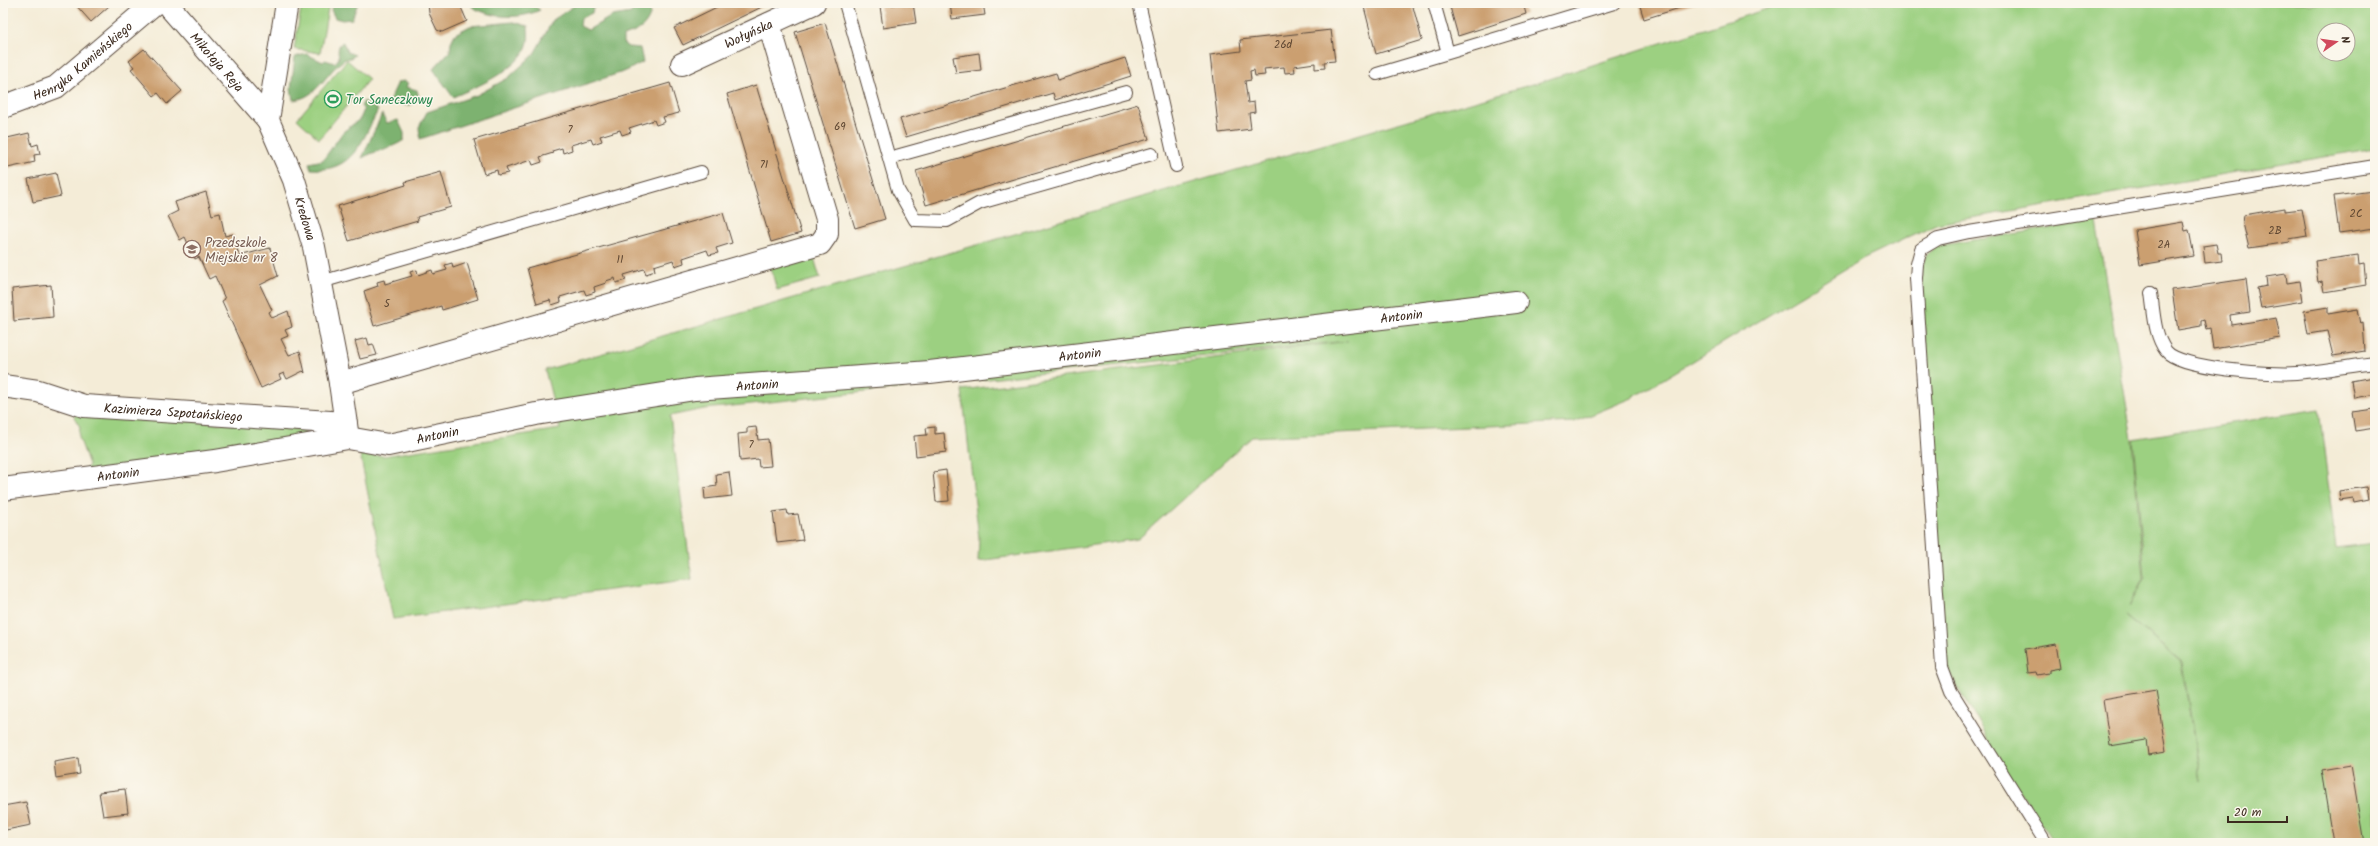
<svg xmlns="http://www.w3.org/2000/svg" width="2378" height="846" font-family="Kalam,sans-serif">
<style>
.green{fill:#9cd081;stroke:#6c7d50;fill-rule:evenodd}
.forest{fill:#7db26f;stroke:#5c6e46}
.building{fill:#cb9f70}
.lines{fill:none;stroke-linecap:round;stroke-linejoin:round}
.lane-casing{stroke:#57473a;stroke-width:14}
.street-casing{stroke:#57473a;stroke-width:24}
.lane{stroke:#fff;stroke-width:12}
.street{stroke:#fff;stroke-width:22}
.labels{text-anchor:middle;stroke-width:3;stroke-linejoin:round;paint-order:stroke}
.number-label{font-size:11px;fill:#5f4732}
.street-label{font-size:13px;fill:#3b2a1e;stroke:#fbf7ec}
.leisure-label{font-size:13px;fill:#27864d;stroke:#fbf7ec;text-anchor:start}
.education-label{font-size:13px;fill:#785e54;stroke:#fbf7ec;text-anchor:start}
</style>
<rect width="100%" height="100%" fill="#fbf7ec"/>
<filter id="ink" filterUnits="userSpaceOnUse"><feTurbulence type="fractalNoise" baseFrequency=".025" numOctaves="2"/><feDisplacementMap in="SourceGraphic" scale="8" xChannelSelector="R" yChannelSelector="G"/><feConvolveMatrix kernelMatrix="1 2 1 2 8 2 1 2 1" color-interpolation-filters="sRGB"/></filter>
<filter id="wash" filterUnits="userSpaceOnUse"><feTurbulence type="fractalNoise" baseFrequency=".012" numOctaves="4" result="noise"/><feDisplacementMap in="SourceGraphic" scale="16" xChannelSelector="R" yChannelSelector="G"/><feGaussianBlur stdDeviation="0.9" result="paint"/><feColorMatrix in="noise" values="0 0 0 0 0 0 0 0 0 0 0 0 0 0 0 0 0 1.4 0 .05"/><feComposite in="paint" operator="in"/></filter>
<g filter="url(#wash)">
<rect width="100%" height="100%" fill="#f4ecd7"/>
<!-- green -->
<path class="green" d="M 302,3 L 329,3 L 320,53 L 294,49 Z
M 1785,3 L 2375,3 L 2375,148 L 1936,224 L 1860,260 L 1632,398 L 1574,422 L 1252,437 L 1138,539 L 978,561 L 979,538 L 962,390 L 1348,341 L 704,409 L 670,416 L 692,579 L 393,619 L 360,454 L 383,456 L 560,429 L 545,370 L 1540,82 ZM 2324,30 L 2348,30 L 2348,54 L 2324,54 Z
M 347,60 L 369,79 L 319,139 L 297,119 Z
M 2096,221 L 2132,439 L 2144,577 L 2129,607 L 2145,577 L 2133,439 L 2319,409 L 2336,548 L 2375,543 L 2375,843 L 2053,843 L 2007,772 L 1946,667 L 1921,270 L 1926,255 L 1936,246 ZM 2125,615 L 2182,662 L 2201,781 L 2181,662 Z
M 812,251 L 820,278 L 777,290 L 769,262 Z
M 76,413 L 301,429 L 307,433 L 301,438 L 83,473 L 89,465 L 79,437 L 80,427 L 74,417 Z"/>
<!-- forest -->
<path class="forest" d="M 333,3 L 358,3 L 352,19 L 342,20 L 335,18 L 331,10 Z
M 473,3 L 530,3 L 540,10 C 519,20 492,18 472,7 Z
M 578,3 L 600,3 L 593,8 L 592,13 L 581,18 L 580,26 L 588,30 L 612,16 L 631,13 L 634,8 L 641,3 L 651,12 C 647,27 638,32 623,36 L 623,43 L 628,47 L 640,48 L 643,62 L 626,71 L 420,139 L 419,127 L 427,112 L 477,95 L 508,78 L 534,54 L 553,20 Z
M 513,22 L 528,26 C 528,31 529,37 528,42 C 522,69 476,87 453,97 L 433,69 L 450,51 L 451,42 L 455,34 L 470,26 Z
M 343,42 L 347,52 L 355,55 C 351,59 348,58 344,60 C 325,73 318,98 293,100 L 291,88 L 295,57 L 306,54 L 323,62 L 325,60 L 335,63 L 339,58 C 338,52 337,45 343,42 Z
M 404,81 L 408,83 L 406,87 L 417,90 L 419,98 L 411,105 L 388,104 L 398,82 Z
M 364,101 L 378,110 C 362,141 353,173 311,169 L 309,163 L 323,160 L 343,132 L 360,119 L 364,110 L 361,106 Z
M 382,114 L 387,123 L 398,120 L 404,133 L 404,140 C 391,149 376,150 362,158 Z"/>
<g id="blocks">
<!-- building -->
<path class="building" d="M 74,3 L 107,3 L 109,6 L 91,22 Z
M 428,3 L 459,3 L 467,21 L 442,32 L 437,30 L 429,13 Z
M 725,3 L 770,3 L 683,45 L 674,28 Z
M 913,3 L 916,23 L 883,28 L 880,6 Z
M 950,3 L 983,3 L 985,15 L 952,19 Z
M 1363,3 L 1412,3 L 1422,40 L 1376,54 Z
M 1449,3 L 1523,3 L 1526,14 L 1458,36 Z
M 1639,3 L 1696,3 L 1644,19 Z
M 825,23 L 885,219 L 855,228 L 795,32 Z
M 1331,30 L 1335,61 L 1324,62 L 1325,68 L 1315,69 L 1315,63 L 1294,66 L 1295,72 L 1285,73 L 1284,67 L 1264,69 L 1265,75 L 1255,76 L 1254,70 L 1250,71 L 1251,80 L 1245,81 L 1248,103 L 1254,102 L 1255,112 L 1249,113 L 1251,129 L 1219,133 L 1210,55 L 1241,51 L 1240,40 Z
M 144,49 L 182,91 L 167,104 L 158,93 L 154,96 L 131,69 L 134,67 L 129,61 Z
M 979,53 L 981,70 L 956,73 L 953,57 Z
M 1125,58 L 1131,76 L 1055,100 L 1053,93 L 906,137 L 900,119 L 1056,73 L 1058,80 Z
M 670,83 L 679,113 L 663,117 L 665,122 L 656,125 L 654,120 L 629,128 L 631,132 L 622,135 L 620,130 L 600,136 L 602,141 L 593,144 L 591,139 L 571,145 L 572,150 L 563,153 L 562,148 L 552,151 L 553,153 L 540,157 L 542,162 L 533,165 L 531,160 L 506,168 L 508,173 L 498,175 L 497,170 L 484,174 L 474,140 Z
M 756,85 L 801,233 L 771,242 L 727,94 Z
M 1138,104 L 1149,139 L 926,205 L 916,171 Z
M 29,133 L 32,146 L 38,144 L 40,154 L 34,155 L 35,162 L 3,169 L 3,139 Z
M 441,172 L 451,207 L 417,217 L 418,221 L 349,241 L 338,206 L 406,185 L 405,182 Z
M 56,173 L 61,196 L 33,202 L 28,179 Z
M 2373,191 L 2375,228 L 2339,233 L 2334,196 Z
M 206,192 L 212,215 L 220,213 L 225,236 L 233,234 L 239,256 L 270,248 L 278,276 L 260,285 L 272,310 L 269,312 L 272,318 L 288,311 L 292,327 L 285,330 L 288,336 L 281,339 L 289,355 L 300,351 L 305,373 L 303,371 L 287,379 L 284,373 L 279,375 L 281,379 L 261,388 L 260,386 L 222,301 L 225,299 L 215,276 L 209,279 L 199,257 L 195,259 L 185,237 L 180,240 L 168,216 L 178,211 L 175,202 Z
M 2285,208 L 2285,211 L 2302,209 L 2307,236 L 2289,239 L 2290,242 L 2249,248 L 2243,223 L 2244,215 Z
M 723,213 L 732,243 L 716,248 L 718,253 L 709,255 L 707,250 L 683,258 L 684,263 L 675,266 L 673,260 L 654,266 L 655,271 L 646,274 L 644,269 L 624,275 L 626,280 L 616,283 L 615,278 L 606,281 L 606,283 L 594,287 L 595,292 L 586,295 L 584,290 L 560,297 L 561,302 L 552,305 L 550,300 L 537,304 L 527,268 Z
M 2183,222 L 2185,231 L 2189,230 L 2194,256 L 2140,265 L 2135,230 Z
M 2216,244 L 2218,253 L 2221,253 L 2222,261 L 2205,263 L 2203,246 Z
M 2358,255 L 2359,265 L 2364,264 L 2366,285 L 2324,292 L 2322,281 L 2318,282 L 2315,261 Z
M 452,263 L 453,268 L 467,263 L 478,299 L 442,310 L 441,306 L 374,326 L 364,291 L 378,286 L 377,282 L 384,280 L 385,284 L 412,276 L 410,272 L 417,270 L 418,275 L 432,270 L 433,274 L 447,270 L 445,265 Z
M 2286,274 L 2287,283 L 2300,281 L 2303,301 L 2261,308 L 2257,288 L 2267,286 L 2266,277 Z
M 2246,279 L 2250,312 L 2230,315 L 2231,325 L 2276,318 L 2280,338 L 2213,349 L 2210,328 L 2206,329 L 2204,320 L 2201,321 L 2201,326 L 2178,330 L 2172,290 Z
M 51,285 L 53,317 L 14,321 L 12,289 Z
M 2328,307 L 2328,314 L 2358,309 L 2361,324 L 2363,323 L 2365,351 L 2333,356 L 2327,331 L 2308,334 L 2304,311 Z
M 367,338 L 369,345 L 373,344 L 377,355 L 360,359 L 355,341 Z
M 2373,377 L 2375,394 L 2354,398 L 2351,381 Z
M 2375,409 L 2375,428 L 2355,431 L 2352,412 Z
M 756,427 L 758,440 L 768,439 L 771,466 L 759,467 L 758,459 L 740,461 L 738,434 L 747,433 L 747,428 Z
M 935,427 L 935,434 L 944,433 L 946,452 L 916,456 L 914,436 L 927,435 L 926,428 Z
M 946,470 L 949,501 L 936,502 L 933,472 Z
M 729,472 L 732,496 L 705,499 L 704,488 L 717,486 L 716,474 Z
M 2375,483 L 2375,504 L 2374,504 L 2370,484 Z
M 2366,487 L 2368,499 L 2354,502 L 2353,498 L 2340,500 L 2339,491 Z
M 787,510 L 788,515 L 798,514 L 803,540 L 777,543 L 773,512 Z
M 2056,644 L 2060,668 L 2049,670 L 2049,673 L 2037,675 L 2036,672 L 2028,673 L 2025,649 Z
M 2156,690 L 2166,752 L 2148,755 L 2146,740 L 2110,746 L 2103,699 Z
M 78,758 L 80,774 L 56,778 L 54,762 Z
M 2351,765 L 2364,843 L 2333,843 L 2321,770 Z
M 125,789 L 128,813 L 103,816 L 99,792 Z
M 26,802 L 31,825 L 6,830 L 3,806 Z"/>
</g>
</g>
<g filter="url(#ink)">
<use href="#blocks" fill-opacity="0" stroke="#57473a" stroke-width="1"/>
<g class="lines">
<defs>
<path id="lane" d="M 845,3 L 898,190 L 915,220 L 947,221 L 980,203 L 1152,154
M 1139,3 L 1176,166
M 1434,3 L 1448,53 L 1614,3
M 1377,74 L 1448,53
M 889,158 L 1126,92
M 321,282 L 701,172
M 2151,293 C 2154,312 2154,335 2166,351 C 2180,369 2273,375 2296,373 C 2323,371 2349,366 2375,363
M 2046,843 L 1951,691 L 1942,667 L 1916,278 L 1917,264 L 1921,249 L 1938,239 L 1969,232 L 2375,166"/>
<g id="street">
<path id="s1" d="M 166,3 L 268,120"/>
<path id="s2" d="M 287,3 L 268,120 L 294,180 L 314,247 L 340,383 L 348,438"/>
<path id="s3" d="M 682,64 L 814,3"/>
<path id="s4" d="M 3,107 L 56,87 L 155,3"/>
<path d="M 340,383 L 820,244 L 827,234 L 827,219 L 769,24"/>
<path id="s5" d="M 3,386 L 38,391 L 84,406 L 346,423"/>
<path id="s6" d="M 3,489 L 215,461 L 348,438 L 388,445 L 536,414 L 695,389 L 930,372 L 1516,302"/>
</g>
</defs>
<!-- lane casing -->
<use href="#lane" class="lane-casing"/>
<!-- street casing -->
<use href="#street" class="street-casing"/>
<!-- lane -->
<use href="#lane" class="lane"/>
<!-- street -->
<use href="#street" class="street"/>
</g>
</g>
<!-- icons -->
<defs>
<symbol id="stadium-ring" viewBox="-11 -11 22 22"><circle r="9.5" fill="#fbf7ec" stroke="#2e9e5b" stroke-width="1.5"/><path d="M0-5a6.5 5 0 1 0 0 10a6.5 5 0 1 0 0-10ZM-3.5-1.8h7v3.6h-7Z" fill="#2e9e5b"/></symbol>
<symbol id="school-ring" viewBox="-11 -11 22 22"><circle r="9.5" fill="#fbf7ec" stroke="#8d6e63" stroke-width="1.5"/><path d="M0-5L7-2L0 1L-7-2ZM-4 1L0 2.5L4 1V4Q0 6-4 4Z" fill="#8d6e63"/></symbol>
</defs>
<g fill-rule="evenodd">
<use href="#stadium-ring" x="323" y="89" width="20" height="20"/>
<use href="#school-ring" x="182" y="239" width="20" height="20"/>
</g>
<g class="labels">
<!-- number labels -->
<g class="number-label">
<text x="1283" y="48">26d</text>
<text x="840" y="130">69</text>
<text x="570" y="133">7</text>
<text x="764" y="168">71</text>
<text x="2356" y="217">2C</text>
<text x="2275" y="234">2B</text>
<text x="2164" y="248">2A</text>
<text x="620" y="263">11</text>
<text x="387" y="307">5</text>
<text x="751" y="448">7</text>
</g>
<!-- street labels -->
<g class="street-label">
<text dy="5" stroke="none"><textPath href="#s3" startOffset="73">Wołyńska</textPath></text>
<text dy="5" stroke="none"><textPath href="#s4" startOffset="93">Henryka Kamieńskiego</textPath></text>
<text dy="5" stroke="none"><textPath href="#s1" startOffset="78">Mikołaja Reja</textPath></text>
<text dy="5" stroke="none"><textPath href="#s2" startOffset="224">Kredowa</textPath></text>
<text dy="5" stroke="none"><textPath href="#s6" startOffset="1412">Antonin</textPath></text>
<text dy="5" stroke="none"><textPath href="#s6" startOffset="1088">Antonin</textPath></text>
<text dy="5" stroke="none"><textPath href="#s6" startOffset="764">Antonin</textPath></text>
<text dy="5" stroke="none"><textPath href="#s5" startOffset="173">Kazimierza Szpotańskiego</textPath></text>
<text dy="5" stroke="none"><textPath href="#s6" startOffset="440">Antonin</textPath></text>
<text dy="5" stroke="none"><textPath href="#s6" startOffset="116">Antonin</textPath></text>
</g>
<!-- leisure labels -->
<g class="leisure-label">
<text x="346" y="104">Tor Saneczkowy</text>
</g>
<!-- education labels -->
<g class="education-label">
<text x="205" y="247">Przedszkole<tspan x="205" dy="15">Miejskie nr 8</tspan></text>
</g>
</g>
<!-- margin -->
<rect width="2378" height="846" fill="none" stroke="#fbf7ec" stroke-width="16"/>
<!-- north arrow -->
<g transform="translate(2336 42) rotate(77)"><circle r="19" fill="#fbf7ec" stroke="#aea59a"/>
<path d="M0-3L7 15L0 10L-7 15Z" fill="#d1495b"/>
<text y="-6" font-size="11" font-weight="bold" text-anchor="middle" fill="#3b2a1e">N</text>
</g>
<!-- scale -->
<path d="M2228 816v6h59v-6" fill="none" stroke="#3b2a1e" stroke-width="2"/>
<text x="2234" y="816" font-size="12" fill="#3b2a1e" stroke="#fbf7ec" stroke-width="3" paint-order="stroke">20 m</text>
</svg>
